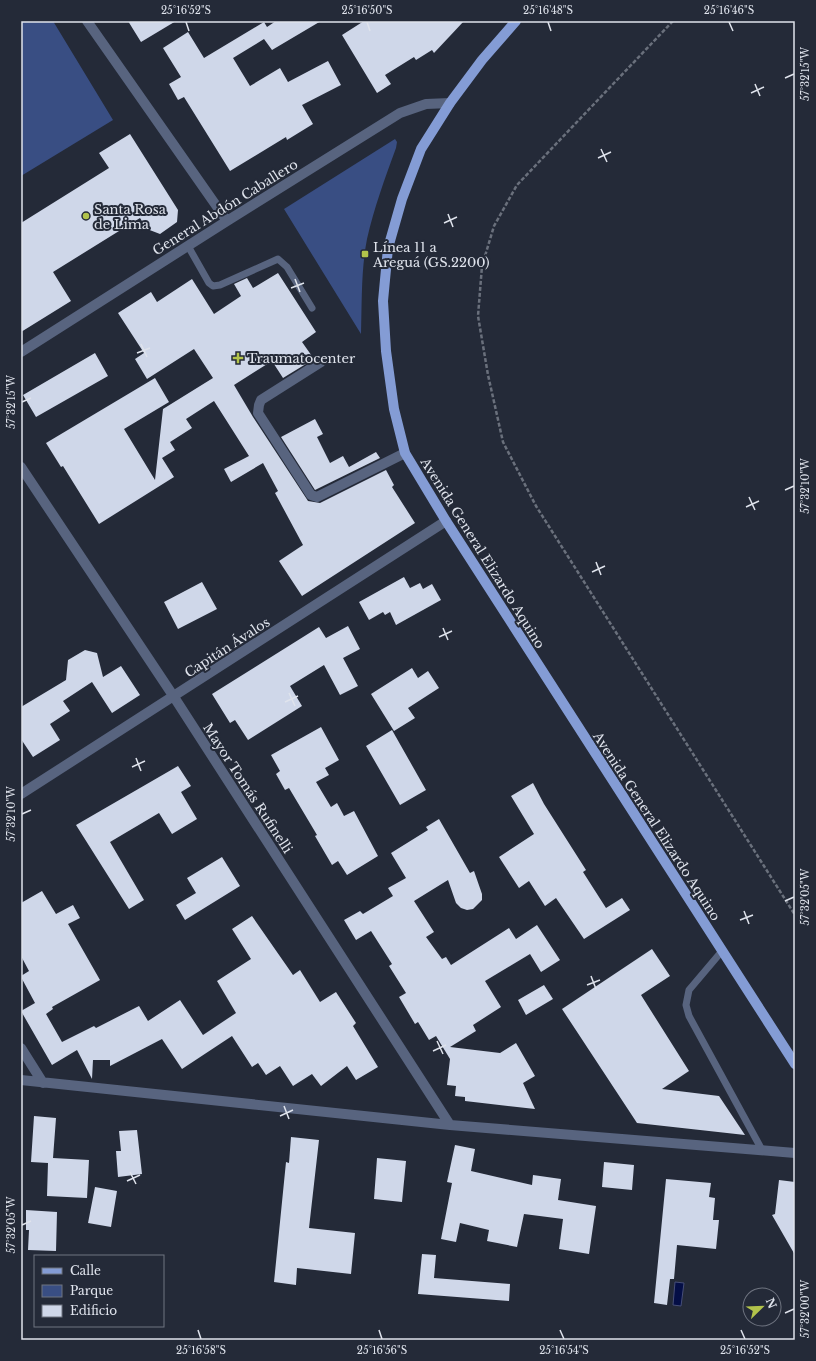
<svg xmlns="http://www.w3.org/2000/svg" width="816" height="1361" font-family="'Libre Baskerville',serif">
<style>
.green{fill:#394e83}
.water{fill:#040e46;stroke:#464e78}
.building{fill:#cfd7e9}
.lines{fill:none;stroke-linecap:round;stroke-linejoin:round}
.path{stroke:#6a707c;stroke-width:2.5;stroke-dasharray:4 2;stroke-linecap:butt}
.lane{stroke:#58647f;stroke-width:7}
.street{stroke:#58647f;stroke-width:10}
.primary{stroke:#849cd5;stroke-width:10}
.ticks{fill:none;stroke:#dfe3ec;stroke-width:1.5}
.poi-dot{fill:#b2c34b;stroke:#242a38;stroke-width:1.5}
.labels{text-anchor:middle;stroke-width:4;stroke-linejoin:round;paint-order:stroke}
.street-label{font-size:13px;fill:#dfe3ec;stroke:#242a38}
.poi-label{font-size:13px;fill:#dfe3ec;stroke:#242a38;text-anchor:start}
.neatline{fill:none;stroke:#dfe3ec;stroke-width:1.5}
.ticks-label{font-size:10px;text-anchor:middle;fill:#dfe3ec}
</style>
<rect width="100%" height="100%" fill="#242a38"/>
<!-- green -->
<path class="green" d="M 21,21 L 53,21 L 113,120 L 21,176 Z
M 395,139 L 397,142 L 396,148 C 385,178 374,208 367,239 C 361,270 362,302 361,334 L 284,209 Z"/>
<!-- water -->
<path class="water" d="M 675,1282 L 684,1283 L 681,1306 L 673,1305 Z"/>
<!-- building -->
<path class="building" d="M 128,21 L 176,21 L 141,42 Z
M 276,21 L 321,21 L 272,50 L 264,39 L 233,58 L 250,86 L 280,68 L 288,82 L 328,61 L 341,85 L 302,105 L 313,124 L 287,140 L 286,137 L 230,171 L 184,97 L 178,100 L 169,84 L 181,77 L 163,48 L 188,32 L 204,58 L 264,22 L 267,27 Z
M 364,21 L 464,21 L 434,53 L 432,50 L 416,60 L 414,57 L 385,75 L 391,84 L 377,93 L 342,35 Z
M 130,134 L 178,210 L 177,222 L 160,234 L 147,229 L 140,218 L 53,272 L 71,301 L 21,332 L 21,223 L 109,168 L 99,153 Z
M 278,273 L 316,332 L 302,342 L 314,359 L 283,378 L 272,361 L 234,385 L 253,417 L 308,501 L 320,503 L 386,470 L 394,485 L 392,487 L 415,523 L 302,596 L 279,561 L 303,545 L 275,493 L 278,491 L 263,463 L 231,482 L 224,469 L 249,456 L 214,401 L 186,419 L 192,428 L 170,442 L 175,450 L 162,458 L 174,477 L 99,524 L 63,466 L 61,467 L 46,443 L 155,378 L 169,402 L 124,429 L 155,480 L 163,409 L 213,378 L 194,349 L 147,379 L 135,359 L 144,353 L 118,313 L 151,292 L 157,302 L 192,279 L 214,314 L 241,296 L 234,284 L 247,278 L 253,288 Z
M 95,353 L 108,376 L 36,417 L 23,395 Z
M 315,419 L 323,434 L 317,437 L 330,463 L 343,456 L 349,467 L 376,452 L 380,458 L 315,490 L 281,437 Z
M 404,577 L 410,588 L 420,583 L 423,589 L 432,584 L 441,600 L 396,625 L 390,612 L 385,615 L 383,612 L 369,620 L 359,602 Z
M 202,582 L 217,609 L 178,629 L 164,602 Z
M 348,626 L 360,649 L 343,658 L 358,686 L 340,695 L 324,665 L 290,686 L 302,706 L 248,740 L 235,720 L 230,723 L 212,694 L 319,627 L 326,638 Z
M 85,650 L 97,653 L 103,677 L 121,666 L 140,695 L 112,713 L 92,682 L 63,701 L 70,711 L 50,724 L 60,740 L 33,757 L 21,739 L 21,707 L 66,680 L 68,660 Z
M 412,668 L 418,678 L 428,671 L 439,688 L 408,708 L 415,718 L 394,731 L 371,694 Z
M 321,727 L 339,760 L 325,768 L 329,775 L 316,782 L 331,807 L 337,803 L 344,816 L 354,811 L 378,856 L 347,875 L 338,861 L 332,865 L 315,836 L 317,835 L 289,788 L 285,790 L 276,774 L 280,771 L 271,755 Z
M 392,730 L 426,790 L 400,805 L 366,746 Z
M 178,766 L 191,786 L 181,792 L 197,819 L 172,834 L 159,813 L 110,842 L 144,900 L 129,909 L 76,825 Z
M 533,783 L 544,804 L 586,870 L 583,872 L 606,908 L 622,898 L 630,910 L 584,939 L 556,898 L 545,906 L 529,881 L 519,888 L 499,857 L 534,834 L 511,796 Z
M 439,819 L 470,873 L 474,871 L 482,894 L 482,900 L 473,909 L 467,910 L 461,908 L 456,903 L 448,880 L 414,901 L 434,932 L 426,937 L 442,959 L 446,957 L 451,965 L 509,928 L 516,939 L 537,925 L 560,960 L 541,972 L 530,954 L 485,981 L 501,1007 L 473,1025 L 476,1031 L 450,1047 L 500,1053 L 516,1043 L 535,1076 L 523,1083 L 535,1109 L 465,1101 L 465,1097 L 455,1096 L 456,1086 L 447,1085 L 450,1059 L 436,1036 L 429,1040 L 418,1022 L 415,1024 L 399,997 L 406,993 L 389,966 L 392,964 L 371,931 L 356,940 L 344,920 L 360,911 L 363,914 L 393,896 L 388,888 L 406,878 L 391,853 L 428,830 L 426,827 Z
M 222,857 L 240,886 L 185,920 L 176,905 L 196,893 L 187,878 Z
M 42,891 L 56,914 L 73,905 L 80,918 L 68,924 L 100,980 L 52,1007 L 53,1009 L 46,1014 L 62,1042 L 94,1026 L 96,1028 L 139,1006 L 148,1021 L 180,1000 L 203,1035 L 236,1013 L 217,981 L 251,959 L 232,929 L 252,916 L 293,975 L 300,970 L 320,1002 L 336,992 L 356,1023 L 353,1026 L 378,1067 L 356,1080 L 347,1066 L 321,1086 L 312,1074 L 293,1086 L 280,1066 L 266,1075 L 258,1063 L 252,1067 L 232,1036 L 182,1069 L 162,1039 L 110,1066 L 110,1060 L 93,1060 L 92,1079 L 77,1050 L 52,1065 L 21,1011 L 35,1003 L 21,977 L 21,976 L 29,971 L 21,956 L 21,903 Z
M 652,949 L 670,976 L 641,995 L 689,1071 L 662,1089 L 719,1096 L 745,1135 L 637,1123 L 562,1009 Z
M 544,985 L 553,999 L 526,1015 L 518,1000 Z
M 34,1116 L 56,1118 L 53,1158 L 89,1160 L 87,1198 L 47,1196 L 48,1163 L 31,1162 Z
M 137,1130 L 142,1174 L 118,1177 L 116,1151 L 121,1151 L 119,1131 Z
M 291,1137 L 319,1140 L 309,1228 L 355,1233 L 351,1274 L 297,1268 L 296,1285 L 274,1282 L 286,1162 L 289,1163 Z
M 455,1145 L 475,1149 L 471,1171 L 532,1185 L 533,1175 L 561,1179 L 558,1200 L 596,1206 L 589,1254 L 559,1249 L 563,1219 L 524,1214 L 517,1247 L 487,1241 L 489,1230 L 460,1223 L 456,1242 L 441,1239 L 452,1183 L 447,1182 Z
M 377,1158 L 406,1161 L 402,1202 L 374,1199 Z
M 604,1162 L 634,1165 L 632,1190 L 602,1187 Z
M 666,1179 L 711,1183 L 709,1197 L 715,1198 L 713,1220 L 719,1220 L 716,1249 L 677,1245 L 674,1279 L 670,1279 L 667,1305 L 654,1303 Z
M 779,1180 L 795,1182 L 795,1255 L 772,1215 L 775,1214 Z
M 95,1187 L 117,1191 L 111,1227 L 88,1223 Z
M 26,1210 L 57,1212 L 56,1251 L 28,1250 L 29,1230 L 26,1230 Z
M 422,1254 L 436,1255 L 434,1278 L 510,1284 L 509,1301 L 418,1294 Z"/>
<g class="lines">
<!-- path -->
<path class="path" d="M 673,21 L 517,185 L 494,226 L 482,266 L 478,316 L 488,375 L 503,442 L 536,506 L 795,915"/>
<!-- lane -->
<path class="lane" d="M 188,246 L 209,283 L 213,286 L 220,285 L 278,259 L 287,267 L 312,308
M 722,951 L 689,990 L 686,1005 L 689,1016 L 762,1150"/>
<!-- street -->
<path class="street" d="M 87,21 L 227,221
M 21,352 L 227,221 L 400,113 L 426,104 L 450,103
M 321,362 L 261,400 L 259,405 L 258,413 L 311,495 L 317,497 L 405,453
M 21,467 L 174,697 L 450,1125
M 21,794 L 446,521
M 21,1048 L 43,1083
M 21,1080 L 450,1125 L 795,1153"/>
<!-- primary -->
<path class="primary" d="M 516,21 L 482,60 L 450,103 L 421,149 L 402,199 L 388,248 L 383,301 L 386,351 L 394,409 L 405,453 L 446,521 L 795,1064"/>
</g>
<!-- ticks -->
<path class="ticks" d="M 186,22 L 189,31M 367,22 L 370,31M 548,22 L 551,31M 729,22 L 733,31M 785,78 L 794,74M 755,84 L 760,96M 751,93 L 764,87M 601,149 L 607,162M 598,158 L 611,152M 448,214 L 453,227M 444,223 L 457,217M 295,279 L 300,292M 291,288 L 304,283M 141,344 L 147,357M 137,353 L 150,348M 22,402 L 31,398M 785,490 L 794,486M 749,497 L 755,510M 746,507 L 759,501M 596,562 L 601,575M 592,572 L 605,566M 443,628 L 448,640M 439,637 L 452,631M 289,693 L 295,706M 285,702 L 298,696M 136,758 L 141,771M 132,767 L 145,761M 22,814 L 31,810M 785,901 L 794,897M 744,911 L 749,924M 740,920 L 753,915M 591,976 L 596,989M 587,985 L 600,980M 437,1041 L 443,1054M 433,1051 L 446,1045M 284,1106 L 289,1119M 280,1116 L 293,1110M 130,1172 L 136,1184M 127,1181 L 140,1175M 22,1225 L 31,1221M 785,1313 L 794,1309M 198,1330 L 201,1339M 379,1330 L 382,1339M 560,1330 L 564,1339M 741,1330 L 745,1339"/>
<!-- markers -->
<g class="poi-dot">
<circle cx="86" cy="216" r="4"/>
<rect x="361" y="250" width="8" height="8" rx="2"/>
<path d="M236 352h4v4h4v4h-4v4h-4v-4h-4v-4h4z"/>
</g>
<g class="labels">
<!-- street labels -->
<g class="street-label">
<text transform="translate(225 207) rotate(-32)" y="5">General Abdón Caballero</text>
<text transform="translate(483 553) rotate(58)" y="5">Avenida General Elizardo Aquino</text>
<text transform="translate(227 647) rotate(-33)" y="5">Capitán Ávalos</text>
<text transform="translate(248 788) rotate(57)" y="5">Mayor Tomás Rufinelli</text>
<text transform="translate(657 826) rotate(57)" y="5">Avenida General Elizardo Aquino</text>
</g>
<!-- poi labels -->
<g class="poi-label">
<text x="94" y="214">Santa Rosa<tspan x="94" dy="15">de Lima</tspan></text>
<text x="373" y="252">Línea 11 a<tspan x="373" dy="15">Areguá (GS.2200)</tspan></text>
<text x="247" y="363">Traumatocenter</text>
</g>
</g>
<!-- border -->
<rect width="816" height="1361" fill="none" stroke="#242a38" stroke-width="44"/>
<!-- legend -->
<rect x="34" y="1255" width="130" height="72" fill="#242a38" stroke="#6f7480"/>
<rect x="42" y="1268" width="20" height="6" fill="#849cd5" stroke="#6f7480"/>
<text x="70" y="1275" font-size="12" fill="#dfe3ec">Calle</text>
<rect x="42" y="1285" width="20" height="12" fill="#394e83" stroke="#6f7480"/>
<text x="70" y="1295" font-size="12" fill="#dfe3ec">Parque</text>
<rect x="42" y="1305" width="20" height="12" fill="#cfd7e9" stroke="#6f7480"/>
<text x="70" y="1315" font-size="12" fill="#dfe3ec">Edificio</text>
<!-- north arrow -->
<g transform="translate(762 1307) rotate(67)"><circle r="19" fill="#242a38" stroke="#6f7480"/>
<path d="M0-3L7 15L0 10L-7 15Z" fill="#b2c34b"/>
<text y="-6" font-size="11" font-weight="bold" text-anchor="middle" fill="#dfe3ec">N</text>
</g>
<rect x="22" y="22" width="772" height="1317" class="neatline"/>
<g class="ticks-label">
<text x="186" y="14">25°16'52"S</text>
<text x="367" y="14">25°16'50"S</text>
<text x="548" y="14">25°16'48"S</text>
<text x="729" y="14">25°16'46"S</text>
<text transform="translate(805 74) rotate(-90)" y="4">57°32'15"W</text>
<text transform="translate(11 402) rotate(-90)" y="4">57°32'15"W</text>
<text transform="translate(805 486) rotate(-90)" y="4">57°32'10"W</text>
<text transform="translate(11 814) rotate(-90)" y="4">57°32'10"W</text>
<text transform="translate(805 897) rotate(-90)" y="4">57°32'05"W</text>
<text transform="translate(11 1225) rotate(-90)" y="4">57°32'05"W</text>
<text transform="translate(805 1309) rotate(-90)" y="4">57°32'00"W</text>
<text x="201" y="1354">25°16'58"S</text>
<text x="382" y="1354">25°16'56"S</text>
<text x="564" y="1354">25°16'54"S</text>
<text x="745" y="1354">25°16'52"S</text>
</g>
</svg>
